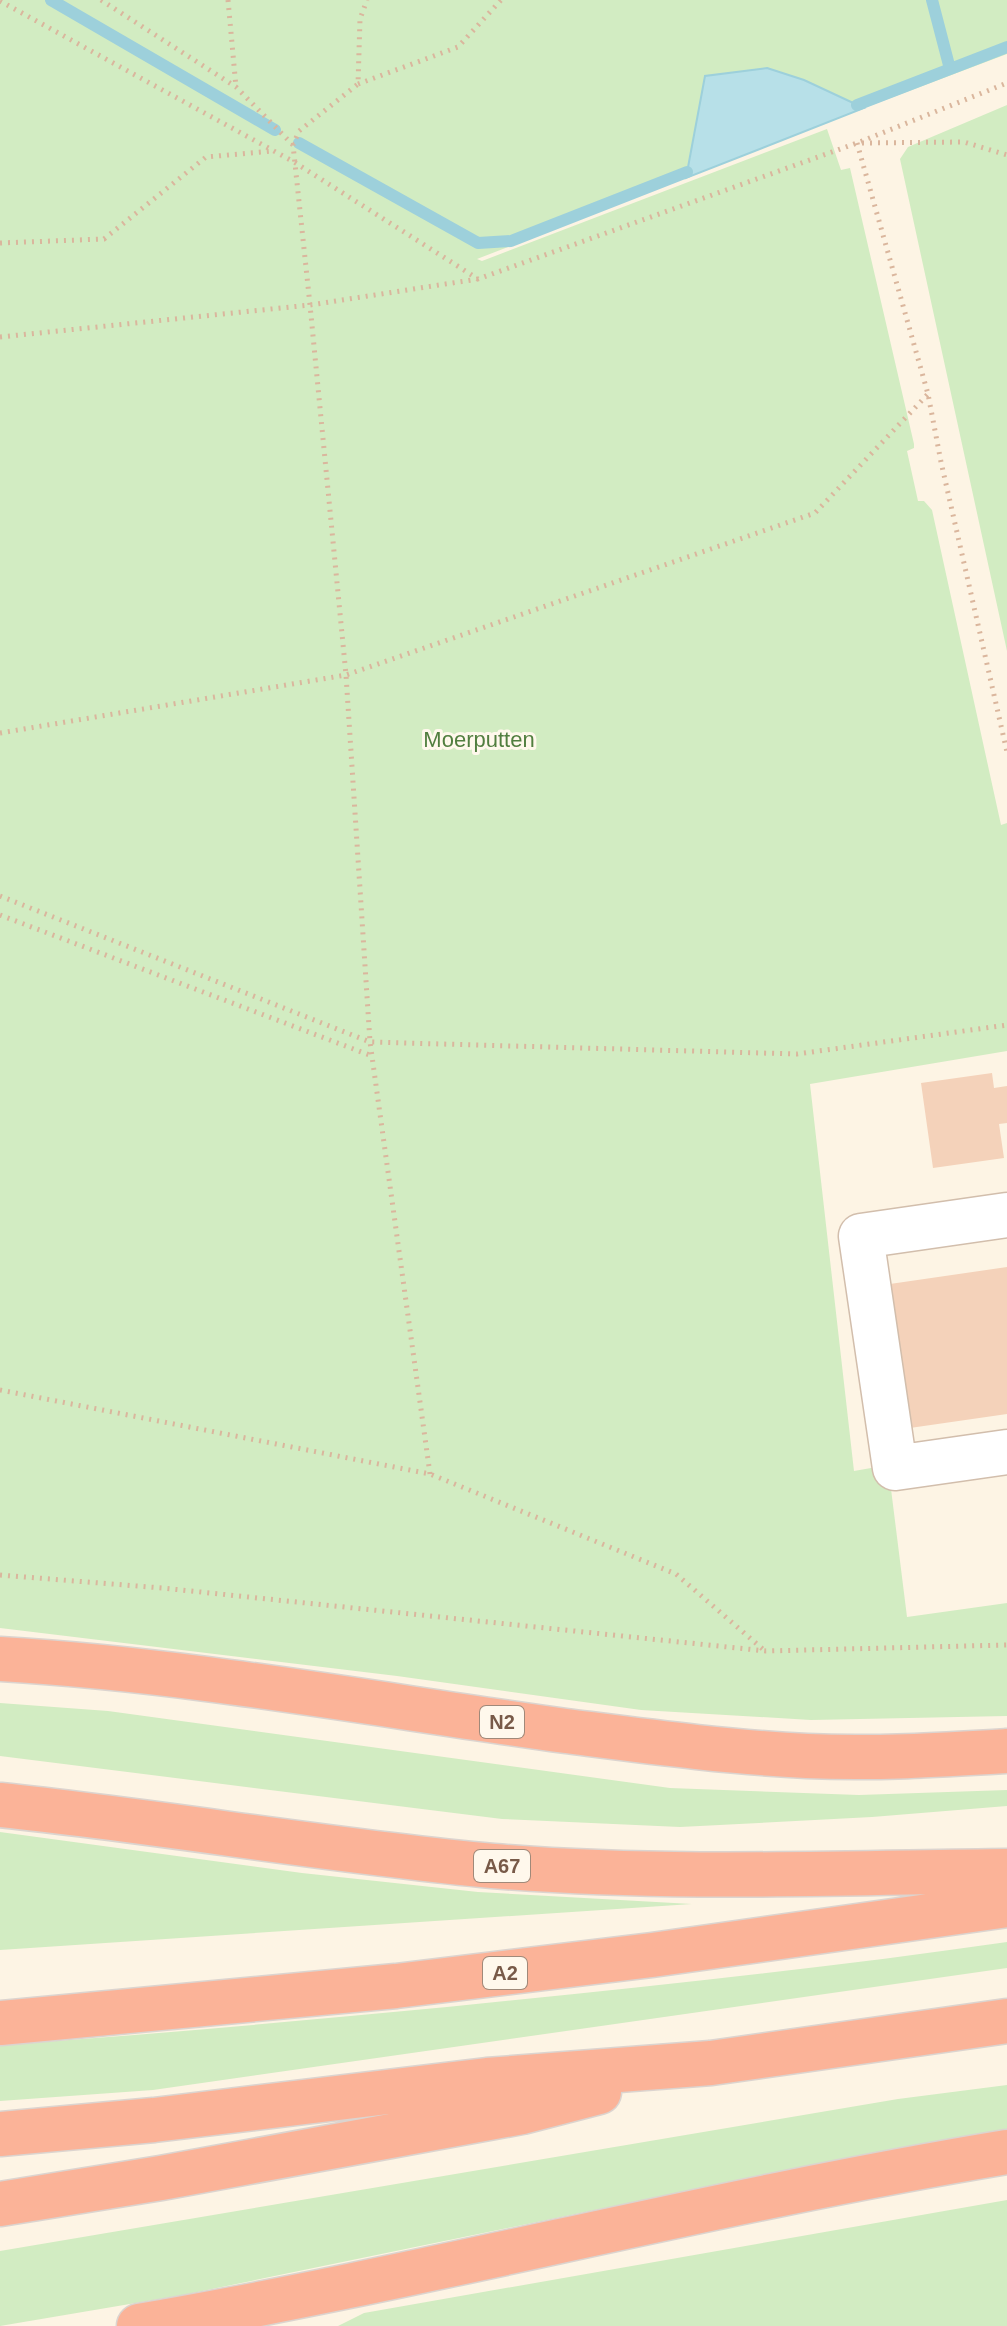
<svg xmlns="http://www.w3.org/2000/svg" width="1007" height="2326" font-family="Arial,sans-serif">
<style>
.green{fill:#d2ecc2}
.water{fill:#b7e0e8;stroke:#9dd0db;stroke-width:2}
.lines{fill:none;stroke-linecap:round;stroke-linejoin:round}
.stream{stroke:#9dd0db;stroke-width:12}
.building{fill:#f4d2ba}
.minor-casing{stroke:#d2beac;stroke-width:47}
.highway-casing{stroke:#dcd4cf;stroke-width:47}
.path{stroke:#dab69d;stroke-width:5;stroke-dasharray:2 6;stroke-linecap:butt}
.minor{stroke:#fff;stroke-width:44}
.highway{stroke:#fbb398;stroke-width:44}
.labels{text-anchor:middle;stroke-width:6;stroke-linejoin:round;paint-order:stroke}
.shield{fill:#fff8ec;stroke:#a08979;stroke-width:2}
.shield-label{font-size:20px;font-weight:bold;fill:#785a48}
.park-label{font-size:22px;fill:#517e3f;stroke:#fff8ec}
</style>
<rect width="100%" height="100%" fill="#fdf4e4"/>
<!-- green -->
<path class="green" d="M 0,0 L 1007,0 L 1007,54 L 864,108 L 804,80 L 767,68 L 706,76 L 686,178 L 477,259 L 482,261 L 827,129 L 841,170 L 850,168 L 914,444 L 914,448 L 907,451 L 918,501 L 924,501 L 932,510 L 1001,825 L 1007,823 L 1007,1051 L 810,1084 L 854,1471 L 888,1465 L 907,1617 L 1007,1603 L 1007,1716 L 811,1720 L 641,1710 L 397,1676 L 0,1628 Z
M 1007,105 L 1007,651 L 900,159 L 908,147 Z
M 0,1703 L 108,1711 L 670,1788 L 859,1795 L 1007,1790 L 1007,1806 L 872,1817 L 680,1827 L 502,1819 L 0,1756 Z
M 0,1832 L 302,1873 L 478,1892 L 692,1904 L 0,1950 Z
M 1007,1942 L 1007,1968 L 153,2090 L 0,2101 L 0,2045 C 149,2035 298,2021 447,2007 C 634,1988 821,1969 1007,1942 Z
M 1007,2085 L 1007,2129 L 716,2185 L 183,2295 L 0,2326 L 0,2251 L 898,2099 Z
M 1007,2200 L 1007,2326 L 338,2326 L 364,2313 Z"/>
<!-- water -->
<path class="water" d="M 767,68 L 804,80 L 864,108 L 686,178 L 705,76 Z"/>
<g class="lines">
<!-- stream -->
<path class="stream" d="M 51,0 L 275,130
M 932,0 L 950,69
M 857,105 L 1007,47
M 299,143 L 478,243 L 511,241 L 687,172"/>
</g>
<!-- building -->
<path class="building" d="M 992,1073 L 994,1088 L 1007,1086 L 1007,1123 L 999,1124 L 1004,1158 L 933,1168 L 921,1083 Z
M 1007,1267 L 1007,1414 L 903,1429 L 883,1285 Z"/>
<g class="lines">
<defs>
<path id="minor" d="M 1007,1215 L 861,1236 L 895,1468 L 1007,1452"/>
<path id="highway" d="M 0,1659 C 190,1670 377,1705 566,1731 C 645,1741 726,1752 807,1756 C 874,1759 940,1755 1007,1751
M 0,1805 C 165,1822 328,1851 493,1866 C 663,1880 836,1873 1007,1871
M 0,2023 L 396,1986 L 652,1955 L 1007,1905
M 0,2134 L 154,2120 L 487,2080 L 711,2063 L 1007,2021
M 0,2204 L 161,2178 L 522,2112 L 599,2092
M 139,2326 C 430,2276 716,2200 1007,2152"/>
</defs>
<!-- minor casing -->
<use href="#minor" class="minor-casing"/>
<!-- highway casing -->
<use href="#highway" class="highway-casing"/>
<!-- path -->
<path class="path" d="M 101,0 L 236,87 L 293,145
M 228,0 L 236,87
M 0,1 L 294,162 L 478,279 L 857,143 L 1007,83
M 358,84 L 458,47 L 501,0
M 857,143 L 928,394 L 941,462 L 1007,752
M 862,143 L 964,142 L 1007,155
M 0,243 L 104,239 L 206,157 L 273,151
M 0,337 L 310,305 L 293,145 L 299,131 L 358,84 L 360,19 L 367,0
M 0,733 L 346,675 L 815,513 L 928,394
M 0,896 L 370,1042 L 797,1054 L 1007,1025
M 0,915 L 372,1056
M 0,1390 L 430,1474 L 676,1574 L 765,1651
M 430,1474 L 370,1042 L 346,675 L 310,305 L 478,279
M 0,1575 L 162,1588 L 766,1651 L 1007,1645"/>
<!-- minor -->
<use href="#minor" class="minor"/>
<!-- highway -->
<use href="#highway" class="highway"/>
</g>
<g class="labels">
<!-- shield labels -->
<g class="shield">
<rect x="480" y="1706" width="44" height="32" rx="6"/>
<rect x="474" y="1850" width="56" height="32" rx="6"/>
<rect x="483" y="1957" width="44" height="32" rx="6"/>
</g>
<g class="shield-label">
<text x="502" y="1729">N2</text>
<text x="502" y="1873">A67</text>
<text x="505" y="1980">A2</text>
</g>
<!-- park labels -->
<g class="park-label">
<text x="479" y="747">Moerputten</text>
</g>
</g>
</svg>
